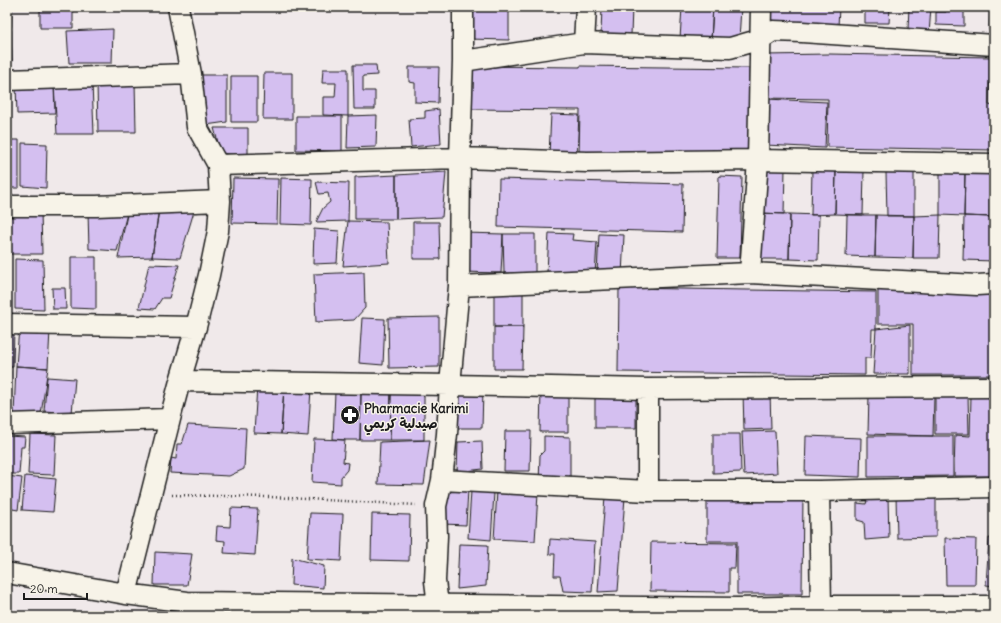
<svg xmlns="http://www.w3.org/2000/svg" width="1001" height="623" font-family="Delius,'Playpen Sans Arabic',sans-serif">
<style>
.building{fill:#d4bff0;stroke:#1c1c1c}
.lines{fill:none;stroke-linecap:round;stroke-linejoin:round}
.street-casing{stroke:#1c1c1c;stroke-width:23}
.path{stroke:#1c1c1c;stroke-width:2.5;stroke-dasharray:1 3;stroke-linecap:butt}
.street{stroke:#f7f3e8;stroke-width:20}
.labels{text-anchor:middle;stroke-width:3;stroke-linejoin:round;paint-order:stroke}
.poi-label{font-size:13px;font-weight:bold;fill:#1c1c1c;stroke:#f7f3e8;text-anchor:start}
</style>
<rect width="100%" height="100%" fill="#f0e9ea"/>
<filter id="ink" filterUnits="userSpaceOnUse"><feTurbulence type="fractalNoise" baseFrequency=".025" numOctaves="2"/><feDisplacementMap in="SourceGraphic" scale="8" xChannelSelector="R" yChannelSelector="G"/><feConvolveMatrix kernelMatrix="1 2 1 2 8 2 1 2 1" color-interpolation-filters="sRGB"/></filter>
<g filter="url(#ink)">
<!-- building -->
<path class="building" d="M 7,7 L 12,7 L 11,27 L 7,27 Z
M 40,7 L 73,7 L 73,28 L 40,28 Z
M 468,7 L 509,7 L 509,40 L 468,39 Z
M 602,7 L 632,7 L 631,35 L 601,34 Z
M 682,7 L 713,7 L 711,40 L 680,39 Z
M 713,7 L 741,7 L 739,40 L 711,40 Z
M 765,7 L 839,7 L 838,27 L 764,24 Z
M 865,7 L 890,7 L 889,23 L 865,23 Z
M 909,7 L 931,7 L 929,34 L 908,29 Z
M 946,7 L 964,7 L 964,26 L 936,25 L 936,12 L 946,12 Z
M 991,7 L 994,7 L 994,30 L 989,30 Z
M 113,29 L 112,63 L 69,63 L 67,31 Z
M 7,30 L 11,30 L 12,62 L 7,63 Z
M 829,54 L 990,57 L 989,105 L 994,106 L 994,150 L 827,147 L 828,99 L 763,98 L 765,55 Z
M 353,65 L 376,65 L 377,75 L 363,76 L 363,91 L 375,91 L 375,109 L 354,109 Z
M 469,66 L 580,67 L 580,66 L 749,68 L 750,157 L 579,155 L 580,110 L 467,109 Z
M 409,67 L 439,67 L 438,103 L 415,102 L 415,83 L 409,82 Z
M 323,69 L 348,69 L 348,116 L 323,115 L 323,97 L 335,97 L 336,83 L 322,83 Z
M 264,73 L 292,73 L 292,119 L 263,119 Z
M 196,75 L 227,75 L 227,122 L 206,125 Z
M 231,76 L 257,76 L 257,122 L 231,122 Z
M 135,81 L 136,132 L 98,132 L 97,82 Z
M 92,83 L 94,134 L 57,134 L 54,85 Z
M 54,85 L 55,113 L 17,114 L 16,86 Z
M 767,99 L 827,102 L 825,148 L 765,145 Z
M 439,109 L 441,144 L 411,147 L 409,119 L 425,118 L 425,111 Z
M 551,114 L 579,115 L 577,156 L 549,155 Z
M 377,115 L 376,147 L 347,148 L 348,116 Z
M 296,116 L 342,116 L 342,151 L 296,150 Z
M 214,128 L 248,128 L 248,156 L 221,153 Z
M 7,140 L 19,140 L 19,188 L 7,188 Z
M 22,143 L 47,144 L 46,188 L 22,186 Z
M 761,168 L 785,168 L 784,214 L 759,213 Z
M 812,169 L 836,170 L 835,214 L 811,215 Z
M 836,170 L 864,170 L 863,215 L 835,214 Z
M 446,172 L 442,217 L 396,219 L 396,175 Z
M 886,172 L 914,172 L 914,216 L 887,216 Z
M 940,173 L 965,173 L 964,216 L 940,215 Z
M 965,173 L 990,173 L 990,217 L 964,216 Z
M 990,173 L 994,173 L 994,217 L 990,217 Z
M 396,175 L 396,219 L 355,219 L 355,177 Z
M 719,176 L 742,177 L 740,258 L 717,258 Z
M 233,178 L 278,179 L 277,224 L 232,223 Z
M 281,178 L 312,179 L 311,225 L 280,224 Z
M 499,179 L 683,184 L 682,232 L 498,227 Z
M 316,182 L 349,183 L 348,221 L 316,222 L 323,208 L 330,202 L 328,193 L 319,194 Z
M 195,208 L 180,258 L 152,257 L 159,209 Z
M 159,209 L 152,257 L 118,258 L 128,210 Z
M 128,210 L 117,251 L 89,249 L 88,212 Z
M 7,211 L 41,211 L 42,254 L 7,254 Z
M 759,213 L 790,214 L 789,259 L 757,259 Z
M 790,214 L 819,215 L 818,260 L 789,259 Z
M 847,215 L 876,215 L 875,257 L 846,256 Z
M 876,215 L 914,216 L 913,258 L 875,257 Z
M 940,215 L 939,258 L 913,258 L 914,216 Z
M 964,216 L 994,217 L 994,261 L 963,260 Z
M 348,221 L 387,222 L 389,263 L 343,266 Z
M 413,222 L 439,222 L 440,259 L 413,259 Z
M 314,229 L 339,231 L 337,263 L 313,264 Z
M 464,233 L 503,234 L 501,273 L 462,272 Z
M 549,233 L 573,234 L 572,240 L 597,242 L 595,275 L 547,272 Z
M 503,234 L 535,234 L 535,273 L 504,273 Z
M 599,234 L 624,235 L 622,275 L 597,274 Z
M 71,257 L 96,257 L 96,309 L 71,308 Z
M 15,259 L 43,260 L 44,310 L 15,309 Z
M 149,264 L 179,265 L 169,298 L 162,298 L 155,309 L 139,308 Z
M 364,272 L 365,308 L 354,320 L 316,322 L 314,274 Z
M 52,288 L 65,288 L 66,309 L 53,309 Z
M 494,288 L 523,289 L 523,327 L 494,327 Z
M 619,288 L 876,292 L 876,329 L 872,329 L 871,358 L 865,358 L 865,375 L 618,372 Z
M 878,289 L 994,290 L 994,375 L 913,375 L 913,324 L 878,324 Z
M 439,317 L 439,367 L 389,368 L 388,318 Z
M 362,318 L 385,319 L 383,365 L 359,363 Z
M 910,325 L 910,374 L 873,374 L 876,329 Z
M 494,327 L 523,327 L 522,369 L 494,369 Z
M 19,328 L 50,330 L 48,368 L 16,366 Z
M 7,330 L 14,330 L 13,367 L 7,367 Z
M 16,366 L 48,368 L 41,414 L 14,415 Z
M 7,371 L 10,371 L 9,414 L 7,414 Z
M 47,377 L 75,379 L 72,413 L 44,411 Z
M 257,386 L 284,387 L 281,434 L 254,433 Z
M 284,387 L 311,389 L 308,436 L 281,434 Z
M 457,390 L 483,390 L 482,428 L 455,428 Z
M 541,390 L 568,390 L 568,432 L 540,432 Z
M 335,392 L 361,393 L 360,440 L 345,440 L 333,439 Z
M 743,392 L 770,392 L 771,429 L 744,430 Z
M 361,393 L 391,394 L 390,440 L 360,440 Z
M 636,393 L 636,428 L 595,428 L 595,394 Z
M 391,394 L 424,395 L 424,440 L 390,440 Z
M 869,395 L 934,397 L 933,436 L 868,434 Z
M 971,395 L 994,395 L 994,476 L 954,476 L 955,435 L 970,436 Z
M 935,396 L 968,396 L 969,434 L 935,434 Z
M 188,425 L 246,428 L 244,469 L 229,476 L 170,473 L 171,458 L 176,459 L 177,444 L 182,444 Z
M 505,431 L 531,431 L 530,471 L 504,471 Z
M 775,431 L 777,473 L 744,475 L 742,432 Z
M 30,434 L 56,435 L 54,475 L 28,474 Z
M 713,434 L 740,434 L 741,472 L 713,473 Z
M 7,436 L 25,437 L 24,447 L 21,447 L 19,474 L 7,474 Z
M 544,436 L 570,437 L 570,477 L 539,483 L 540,455 L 544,451 Z
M 806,436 L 861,438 L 860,477 L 805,475 Z
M 868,436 L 953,436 L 953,476 L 868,477 Z
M 314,439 L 345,440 L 343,462 L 348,463 L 347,470 L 341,477 L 341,484 L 312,482 Z
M 430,440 L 424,485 L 378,484 L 380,442 Z
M 482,441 L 483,469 L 457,472 L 458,442 Z
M 7,476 L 22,478 L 18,510 L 7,508 Z
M 25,476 L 56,479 L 53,512 L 22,510 Z
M 444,489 L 468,490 L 466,525 L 443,524 Z
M 471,491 L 494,493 L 491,540 L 468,538 Z
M 497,491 L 538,494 L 535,541 L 494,539 Z
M 707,493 L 803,493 L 802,594 L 737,594 L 737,541 L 707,541 Z
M 936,495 L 936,537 L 897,538 L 896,496 Z
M 868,496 L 888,497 L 889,538 L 865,540 L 864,522 L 857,520 L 857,503 L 866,504 Z
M 605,497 L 625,497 L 618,591 L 598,592 Z
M 231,508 L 258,509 L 255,555 L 224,553 L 225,541 L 216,540 L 217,526 L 230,527 Z
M 310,513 L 343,514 L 341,561 L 307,559 Z
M 372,514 L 410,515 L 409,561 L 371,560 Z
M 945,538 L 976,539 L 975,585 L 946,585 Z
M 989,538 L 994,539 L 994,586 L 986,585 Z
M 550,539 L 595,542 L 592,592 L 563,591 L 560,576 L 554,576 L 555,554 L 549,554 Z
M 651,542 L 736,543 L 735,568 L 729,568 L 729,592 L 650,591 Z
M 459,544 L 488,545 L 486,586 L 457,589 Z
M 155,552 L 192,554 L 187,585 L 154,585 Z
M 292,558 L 324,566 L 323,588 L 291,585 Z"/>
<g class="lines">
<defs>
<path id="street" d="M 584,43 L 586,7
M 463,61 L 584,43 L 730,48 L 761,39 L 773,31 L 802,32 L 994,45
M 7,80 L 191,74
M 218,165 L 460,158 L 587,162 L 758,160 L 994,164
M 7,206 L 96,206 L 220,201
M 750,273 L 758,160 L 761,7
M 459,286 L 750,273 L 977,285 L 994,284
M 7,324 L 196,327
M 180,381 L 450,385 L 648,389 L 994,387
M 7,424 L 170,419
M 442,480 L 648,491 L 819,491 L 994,487
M 648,491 L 648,389
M 819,491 L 821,606
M 7,573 L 126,594 L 187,602 L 738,608 L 821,606 L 994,606
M 126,594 L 170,419 L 180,381 L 196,327 L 209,275 L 218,231 L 220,201 L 218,165 L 197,127 L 191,74 L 178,7
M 444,616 L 438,605 L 435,581 L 437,536 L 436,506 L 442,480 L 447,434 L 450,385 L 459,286 L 460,158 L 463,61 L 463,7"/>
</defs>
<!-- street casing -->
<use href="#street" class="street-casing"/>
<!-- path -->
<path class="path" d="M 172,495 L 270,497 L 416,505"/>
<!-- street -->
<use href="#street" class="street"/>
</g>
</g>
<!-- icons -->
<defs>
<symbol id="pharmacy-disc" viewBox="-11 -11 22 22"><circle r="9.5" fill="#1c1c1c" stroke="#f7f3e8"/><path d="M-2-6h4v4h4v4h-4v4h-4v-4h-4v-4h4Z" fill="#fff"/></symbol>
</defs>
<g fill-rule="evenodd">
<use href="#pharmacy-disc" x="339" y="404" width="22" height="22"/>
</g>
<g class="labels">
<!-- poi labels -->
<g class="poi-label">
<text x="364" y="413">Pharmacie Karimi<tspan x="364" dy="15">صيدلية كريمي</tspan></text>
</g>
</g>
<!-- margin -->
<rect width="1001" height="623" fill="none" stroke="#f7f3e8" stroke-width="24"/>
<rect x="12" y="12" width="977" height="599" fill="none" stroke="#1c1c1c" stroke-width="1.5" filter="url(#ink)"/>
<!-- scale -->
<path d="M24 593v6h63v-6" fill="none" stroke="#1c1c1c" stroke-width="2"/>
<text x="30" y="593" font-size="12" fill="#1c1c1c" stroke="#f7f3e8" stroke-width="3" paint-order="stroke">20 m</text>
</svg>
